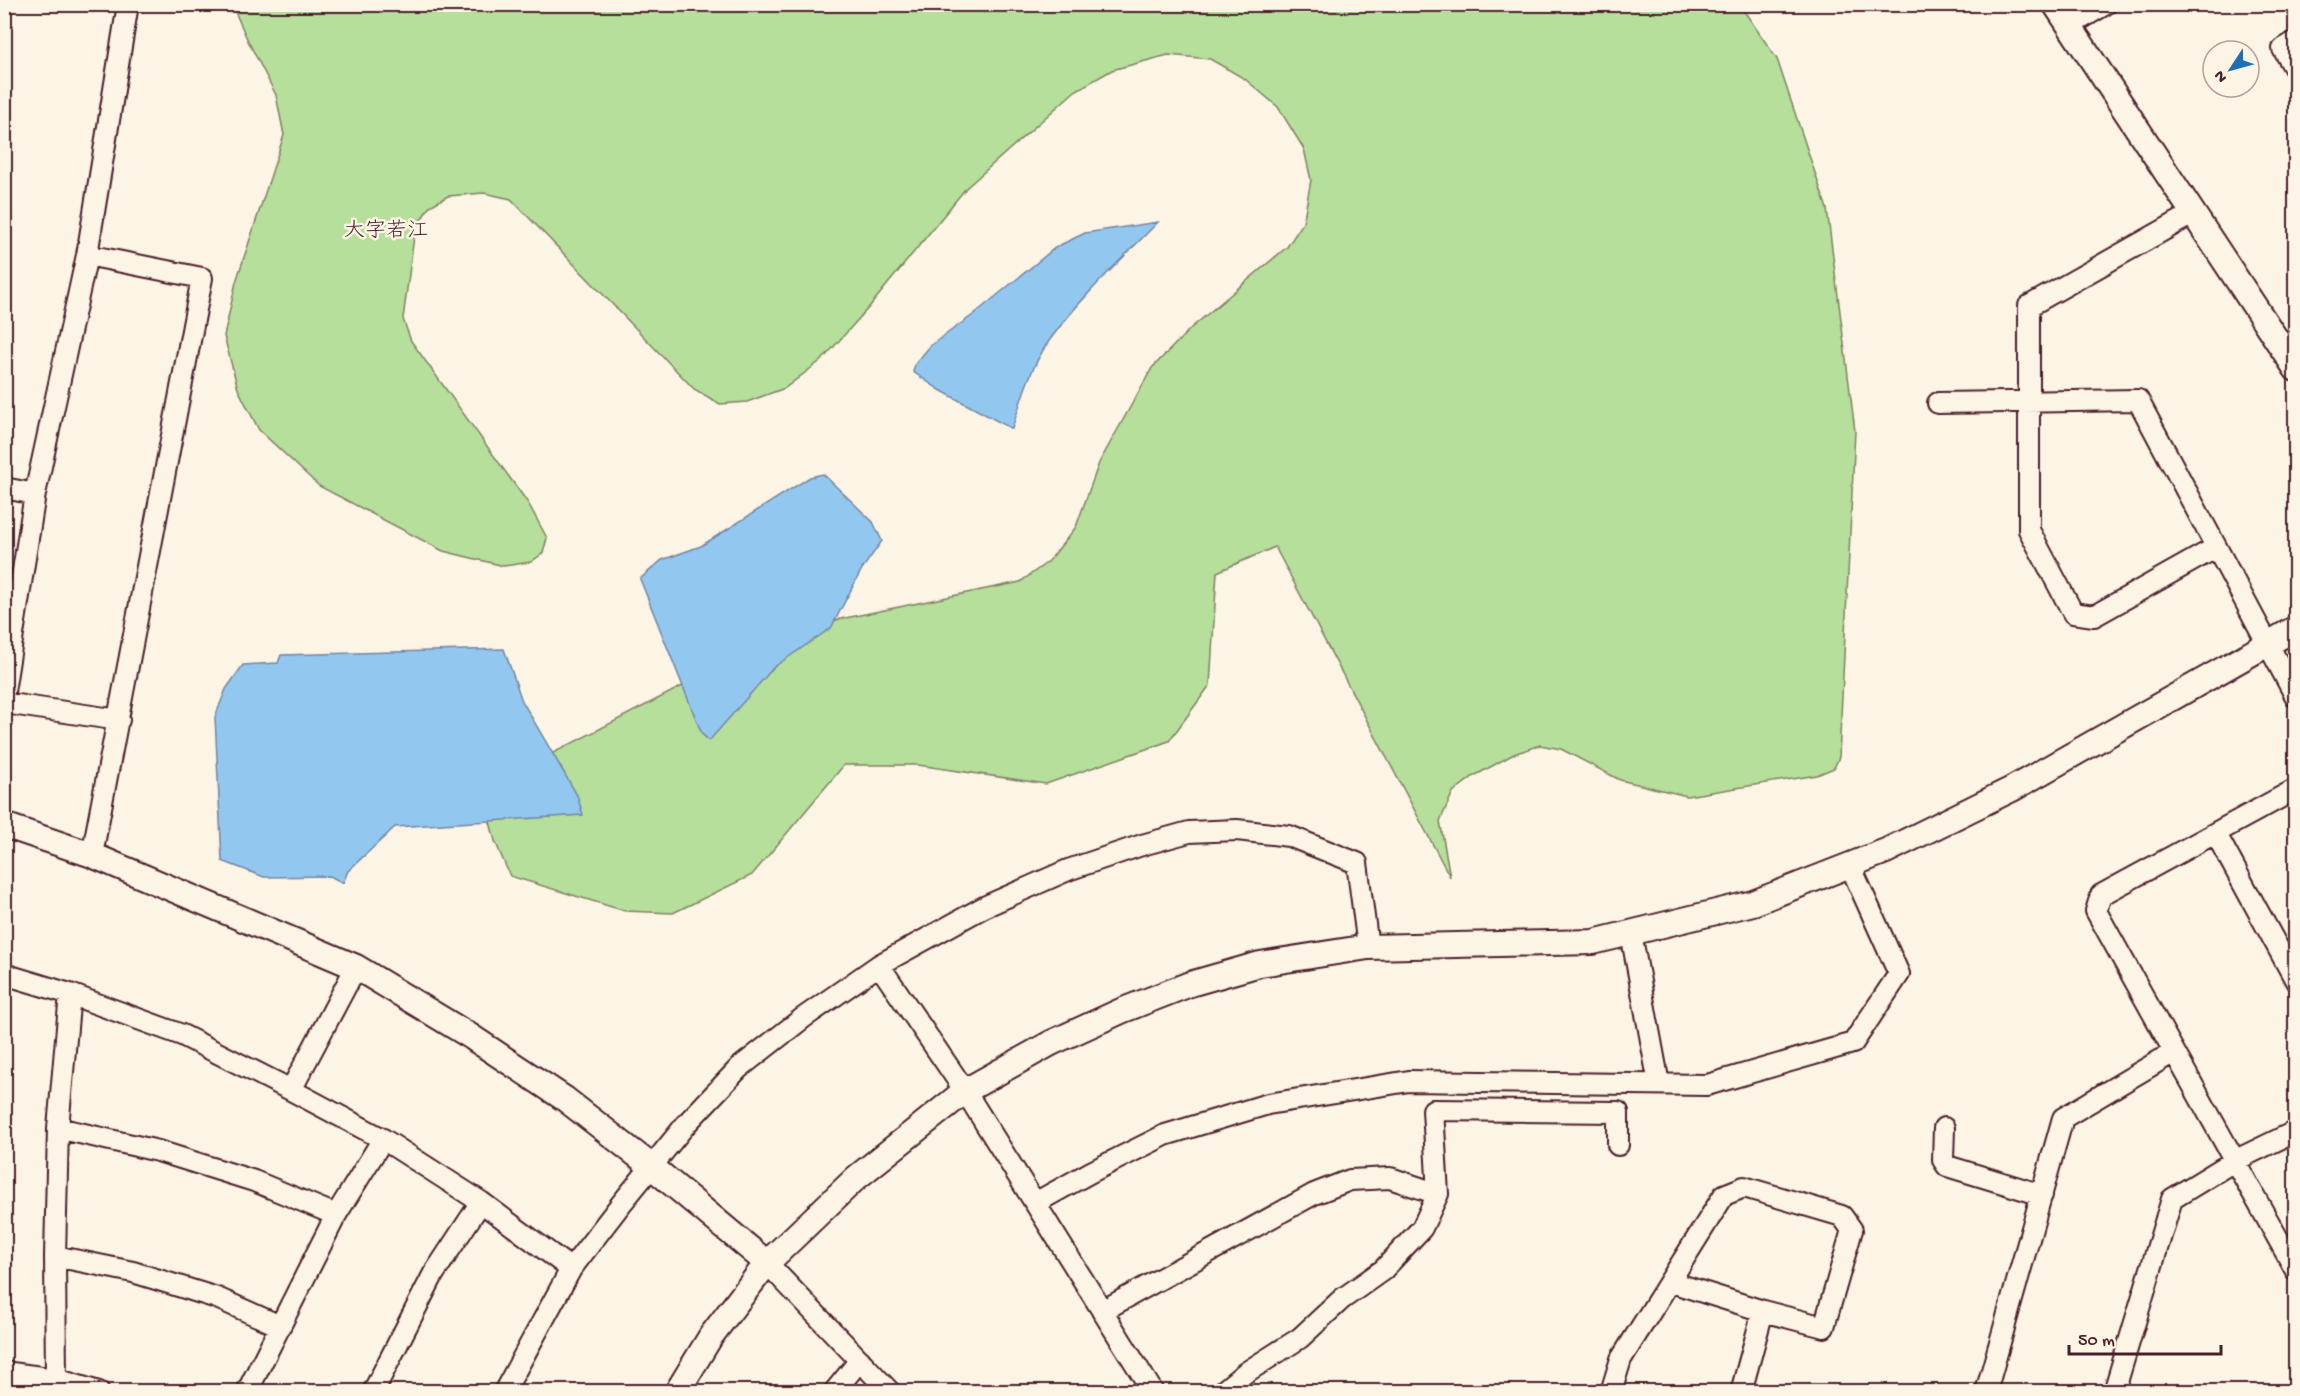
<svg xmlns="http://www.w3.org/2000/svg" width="2300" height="1396" font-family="'Gochi Hand','Klee One',sans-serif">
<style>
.green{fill:#b5df9b;stroke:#807f63;stroke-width:1.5}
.water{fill:#92c8f0;stroke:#7584a1;stroke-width:1.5}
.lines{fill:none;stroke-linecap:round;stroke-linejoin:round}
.minor-casing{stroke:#4a1f2b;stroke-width:24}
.tertiary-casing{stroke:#4a1f2b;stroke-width:28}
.minor{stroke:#fcf5e5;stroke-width:20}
.tertiary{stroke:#fcf5e5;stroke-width:24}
.labels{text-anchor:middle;stroke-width:5;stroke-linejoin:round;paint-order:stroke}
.quarter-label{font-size:21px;fill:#4a1f2b;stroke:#fcf5e5}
</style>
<rect width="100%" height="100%" fill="#fcf5e5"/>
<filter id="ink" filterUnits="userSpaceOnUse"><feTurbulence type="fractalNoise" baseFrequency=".0167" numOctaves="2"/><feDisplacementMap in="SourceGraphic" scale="12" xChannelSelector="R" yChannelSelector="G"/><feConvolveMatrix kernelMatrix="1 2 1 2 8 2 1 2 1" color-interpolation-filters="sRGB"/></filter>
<g filter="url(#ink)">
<!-- green -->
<path class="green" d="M 232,5 L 1740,5 L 1777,59 L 1827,209 L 1855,431 L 1839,757 L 1834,768 L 1817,775 L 1687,796 L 1620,780 L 1561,749 L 1540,745 L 1514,754 L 1474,776 L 1453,792 L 1440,821 L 1450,877 L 1275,547 L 1217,572 L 1210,685 L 1169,741 L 1046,784 L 918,765 L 844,765 L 752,875 L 673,913 L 625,911 L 510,876 L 495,841 L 486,807 L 526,767 L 779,636 L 831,621 L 1020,582 L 1049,561 L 1076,527 L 1099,463 L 1152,368 L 1191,328 L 1287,247 L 1303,223 L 1311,180 L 1304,149 L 1278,107 L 1245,79 L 1210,59 L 1168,55 L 1112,70 L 1075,91 L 966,188 L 870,306 L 823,359 L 785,388 L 747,402 L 720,404 L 694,389 L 511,199 L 484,193 L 448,196 L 430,206 L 415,229 L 403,319 L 411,341 L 528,503 L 547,538 L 543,553 L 531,562 L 504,566 L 443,551 L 319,486 L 259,430 L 238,389 L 224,336 L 236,282 L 284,135 L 276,95 L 248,41 Z"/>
<!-- water -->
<path class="water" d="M 1158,222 C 1121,260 1080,298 1049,341 C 1031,366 1021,400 1012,429 L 940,390 L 913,372 L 915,364 L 931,345 L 973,315 L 1056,247 L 1085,233 Z
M 823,474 L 873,522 L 882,541 L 862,569 L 831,628 L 774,667 L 709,741 L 702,734 L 640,579 L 662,560 L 701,546 L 810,477 Z
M 504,649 L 522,701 L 577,795 L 583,815 L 395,827 L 348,871 L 343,883 L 330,876 L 264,877 L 222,861 L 215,717 L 226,689 L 243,665 L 278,663 L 281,655 Z"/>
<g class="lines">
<defs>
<path id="minor" d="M 2069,26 L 2106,4
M 2296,41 L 2283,49 L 2296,71
M 2194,213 L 2029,306 L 2029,530 L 2073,613 L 2094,616 L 2215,548
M 87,255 L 202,278 L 92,855
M 1938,403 L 2138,400 L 2296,697
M 4,488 L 35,494
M 4,692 L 35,494 L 87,255 L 128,4
M 4,703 L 119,720
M 2296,789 L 2101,895 L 2096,911 L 2296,1271
M 2216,834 L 2296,981
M 1631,933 L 1659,1084
M 879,965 L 984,907 L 1068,870 L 1142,845 L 1189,832 L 1237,830 L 1289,836 L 1357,863 L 1368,947
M 4,974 L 70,994 L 182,1035 L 291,1090 L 383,1139 L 481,1202 L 571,1269
M 291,1090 L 356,967
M 58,1128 L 158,1151 L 254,1181 L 336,1215
M 1944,1128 L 1943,1160 L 1947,1166 L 2042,1195
M 1035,1203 L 1091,1172 L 1165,1135 L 1268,1104 L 1409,1081 L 1707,1085 L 1853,1043 L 1899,974 L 1850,865
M 55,1256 L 133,1272 L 217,1298 L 280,1326
M 767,1263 L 890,1392
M 1102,1311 L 1314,1194 L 1350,1180 L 1390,1178 L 1438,1194
M 4,1372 L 56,1379 L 99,1392
M 56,1379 L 55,1256 L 58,1128 L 70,994
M 247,1392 L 336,1215 L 383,1139
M 373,1392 L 433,1275 L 481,1202
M 504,1392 L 571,1269 L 621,1204 L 687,1123 L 739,1068 L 803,1018 L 879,965 L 965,1091 L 1153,1392
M 834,1392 L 860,1360
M 1222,1392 L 1245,1373 L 1300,1338 L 1342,1299 L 1383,1270 L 1422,1228 L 1438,1194 L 1433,1110 L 1618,1112 L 1618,1145
M 1611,1392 L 1621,1359 L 1724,1195 L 1744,1187 L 1842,1216 L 1852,1230 L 1824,1327 L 1763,1311 L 1671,1282
M 1741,1392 L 1763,1311
M 1986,1392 L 2063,1118 L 2174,1052
M 2114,1392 L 2172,1199 L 2234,1161 L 2296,1131"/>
<path id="tertiary" d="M 2055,4 L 2296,369
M 4,825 L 92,855 L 356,967 L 470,1036 L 565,1099 L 651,1166 L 767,1263
M 677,1392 L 711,1336 L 767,1263 L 856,1178 L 965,1091 L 1051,1043 L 1121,1011 L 1190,984 L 1260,964 L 1368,947 L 1593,942 L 1753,903 L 1886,851 L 2012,789 L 2296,628"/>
</defs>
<!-- minor casing -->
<use href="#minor" class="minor-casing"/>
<!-- tertiary casing -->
<use href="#tertiary" class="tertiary-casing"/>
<!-- minor -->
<use href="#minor" class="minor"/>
<!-- tertiary -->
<use href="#tertiary" class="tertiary"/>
</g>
</g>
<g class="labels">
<!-- quarter labels -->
<g class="quarter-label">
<text x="386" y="236">大字若江</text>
</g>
</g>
<!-- margin -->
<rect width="2300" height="1396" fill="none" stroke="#fcf5e5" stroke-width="24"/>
<rect x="12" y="12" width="2276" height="1372" fill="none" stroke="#4a1f2b" stroke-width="2" filter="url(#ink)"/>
<!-- north arrow -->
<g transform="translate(2231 69) rotate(234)"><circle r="28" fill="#fcf5e5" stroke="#b59f9b" stroke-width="1.5"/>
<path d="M0-4.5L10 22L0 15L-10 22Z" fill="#1f6fb2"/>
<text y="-9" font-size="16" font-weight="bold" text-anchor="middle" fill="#4a1f2b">N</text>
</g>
<!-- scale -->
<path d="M2069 1345v9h152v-9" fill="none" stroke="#4a1f2b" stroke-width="3"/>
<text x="2078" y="1345" font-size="18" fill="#4a1f2b" stroke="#fcf5e5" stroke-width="4.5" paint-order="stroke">50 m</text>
</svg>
